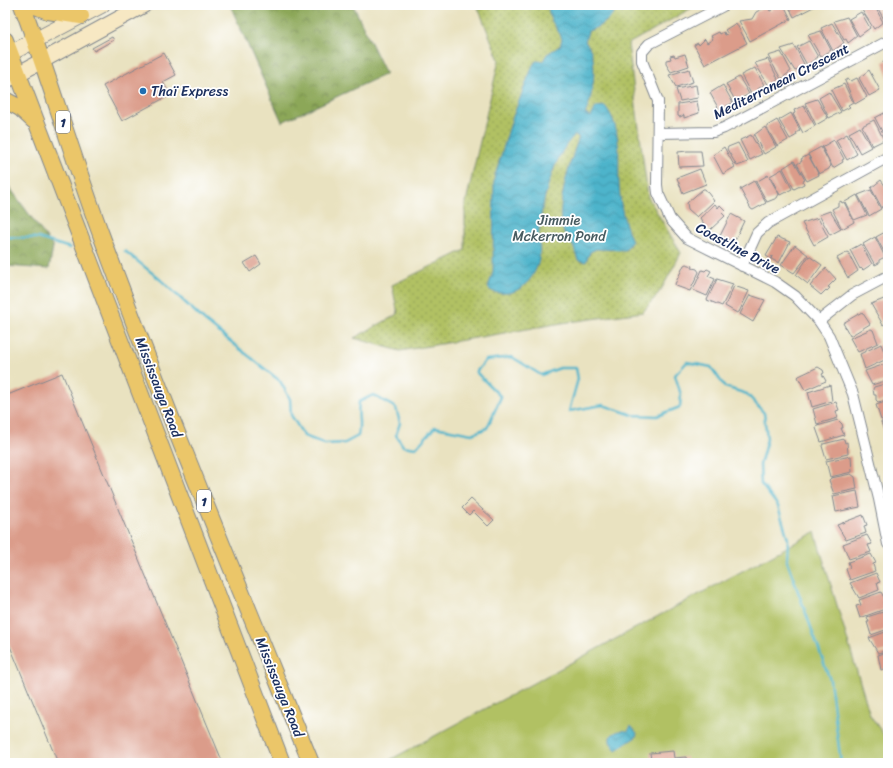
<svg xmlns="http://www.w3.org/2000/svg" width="893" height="768" font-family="Sriracha,sans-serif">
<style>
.grass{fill:#b1c163;stroke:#667860}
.forest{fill:url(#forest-crowns);stroke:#546b5c}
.park{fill:url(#park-dots);stroke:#667860}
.water{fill:url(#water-waves);stroke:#347294}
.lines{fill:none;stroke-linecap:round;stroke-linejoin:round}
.stream{stroke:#4db4cb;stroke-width:2.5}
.building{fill:#db9c8a}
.street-casing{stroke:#82888f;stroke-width:12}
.secondary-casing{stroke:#82888f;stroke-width:17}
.primary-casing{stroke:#82888f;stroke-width:18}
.street{stroke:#fff;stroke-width:10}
.secondary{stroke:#f7e8c3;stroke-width:15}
.primary{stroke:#ebc669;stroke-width:16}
.poi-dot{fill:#1f6fb2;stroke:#fff;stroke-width:1.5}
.labels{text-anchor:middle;stroke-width:3.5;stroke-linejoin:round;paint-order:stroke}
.shield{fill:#fff;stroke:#5f6d8e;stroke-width:1}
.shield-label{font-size:13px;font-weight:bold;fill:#1b2f5e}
.street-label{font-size:14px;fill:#1b2f5e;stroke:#fff}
.poi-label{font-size:14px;fill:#1b2f5e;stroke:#fff;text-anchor:start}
.park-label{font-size:14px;fill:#485b60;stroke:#fff}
</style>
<defs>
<pattern id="forest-crowns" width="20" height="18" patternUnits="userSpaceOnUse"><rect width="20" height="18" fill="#8ca759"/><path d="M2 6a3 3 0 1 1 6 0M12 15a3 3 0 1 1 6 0" fill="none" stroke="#72884d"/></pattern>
<pattern id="park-dots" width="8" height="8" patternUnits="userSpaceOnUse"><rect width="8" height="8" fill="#b1c163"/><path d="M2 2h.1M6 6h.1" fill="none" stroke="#8f9d55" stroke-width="1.8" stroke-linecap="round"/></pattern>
<pattern id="water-waves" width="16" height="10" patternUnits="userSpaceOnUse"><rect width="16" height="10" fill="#4db4cb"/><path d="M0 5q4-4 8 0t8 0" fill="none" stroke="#3f93a8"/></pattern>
</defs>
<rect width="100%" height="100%" fill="#fff"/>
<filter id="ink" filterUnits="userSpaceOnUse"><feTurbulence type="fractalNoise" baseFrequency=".025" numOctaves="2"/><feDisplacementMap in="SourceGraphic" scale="8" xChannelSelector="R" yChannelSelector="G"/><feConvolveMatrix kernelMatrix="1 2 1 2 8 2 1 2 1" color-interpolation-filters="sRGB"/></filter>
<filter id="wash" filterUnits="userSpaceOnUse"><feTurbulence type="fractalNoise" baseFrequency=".012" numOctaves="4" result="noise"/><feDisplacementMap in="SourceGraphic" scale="16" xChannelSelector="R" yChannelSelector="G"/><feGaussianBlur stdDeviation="0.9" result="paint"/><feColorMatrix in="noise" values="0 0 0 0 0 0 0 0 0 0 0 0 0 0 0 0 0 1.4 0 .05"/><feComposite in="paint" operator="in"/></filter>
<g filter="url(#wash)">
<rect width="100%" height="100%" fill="#e9e2c0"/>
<!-- grass -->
<path class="grass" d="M 815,532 L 870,715 L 888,741 L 888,763 L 384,763 Z"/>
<!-- forest -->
<path class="forest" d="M 230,5 L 353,5 L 386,74 L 282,122 Z
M 5,181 L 53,247 L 49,269 L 5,266 Z"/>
<!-- park -->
<path class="park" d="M 477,5 L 697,5 L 628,44 L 648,197 L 681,253 L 661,290 L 643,312 L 562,323 L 400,351 L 354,338 L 398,314 L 392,285 L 465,250 L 465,206 L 499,60 Z"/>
<!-- water -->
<path class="water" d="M 550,5 L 621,5 C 612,17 603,26 588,31 L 585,42 C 600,54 593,98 585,114 L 591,117 L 596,107 L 605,106 C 625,131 616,166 620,196 C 621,211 626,227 632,241 L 625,250 L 596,249 L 590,252 L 586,262 L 578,260 C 576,255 575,248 571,243 C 568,238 564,234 562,228 C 556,205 571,159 579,137 L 575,135 C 554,153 541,204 539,231 C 538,240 541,250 539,259 C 536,276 521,295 502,293 C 496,293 492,292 488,288 L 493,272 L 494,179 L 512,119 L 533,65 L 536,61 L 543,61 L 547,54 L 560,46 L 562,39 C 559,29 544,16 550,5 Z
M 631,726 L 637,733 L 636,737 L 616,750 L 610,742 L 610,737 C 615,731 621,730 628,731 Z"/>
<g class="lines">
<!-- stream -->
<path class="stream" d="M 5,237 L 38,238 L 70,248
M 125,251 L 162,281 L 205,321 L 280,381 L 290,399 L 291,415 L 304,436 L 325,444 L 345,443 L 358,436 C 361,424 357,414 359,402 L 373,395 L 396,408 L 400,423 L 396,435 L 403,446 L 416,448 L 435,427 L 472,434 L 487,428 L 501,397 L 476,372 L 486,360 L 512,357 L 541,375 L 560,368 L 576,368 L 578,379 L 569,411 L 603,405 L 633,415 L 657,416 L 680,407 L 681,395 L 675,375 L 687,362 L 711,367 L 725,387 L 747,394 L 764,413 L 767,439 L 760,465 L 761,484 L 778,506 L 788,539 L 787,561 L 830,680 L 841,763"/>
</g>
<g id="blocks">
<!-- building -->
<path class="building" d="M 771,5 L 784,5 L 791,19 L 750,41 L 739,21 L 752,19 L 756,12 L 764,8 L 764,9 L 768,8 L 770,11 L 772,10 L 770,6 Z
M 788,5 L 817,5 L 794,17 Z
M 864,5 L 874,5 L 883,22 L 874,29 L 860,7 Z
M 876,5 L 888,5 L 888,22 L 886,23 Z
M 861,12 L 870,28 L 859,36 L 849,19 Z
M 847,17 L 857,36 L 848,43 L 846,39 L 844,40 L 834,21 Z
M 736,23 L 747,43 L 705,65 L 694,45 L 698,43 L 699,45 L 705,39 L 707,43 L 713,39 L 711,36 L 719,32 L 720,34 L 724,32 L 725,35 L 728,34 L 725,30 Z
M 832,23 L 844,43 L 833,51 L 821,28 Z
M 821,31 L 831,50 L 821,57 L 808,35 Z
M 112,37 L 114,40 L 94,51 L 92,48 Z
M 809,41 L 818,57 L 807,65 L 797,47 Z
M 794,45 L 804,64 L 795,71 L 781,49 Z
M 781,52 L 791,71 L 781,79 L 768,56 Z
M 164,53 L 176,75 L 163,82 L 170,95 L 122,121 L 103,86 Z
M 685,54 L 689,66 L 671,72 L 666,64 L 666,60 L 671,59 L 670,56 L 674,55 L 675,57 Z
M 768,59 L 778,79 L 769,86 L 755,63 Z
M 888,60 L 888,78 L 883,62 Z
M 755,68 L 764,85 L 758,89 L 760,93 L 756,94 L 755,92 L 751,94 L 741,75 Z
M 689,69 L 693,82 L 676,87 L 669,75 Z
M 869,70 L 880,90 L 869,96 L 859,78 Z
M 739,77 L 749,94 L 742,98 L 744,101 L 740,103 L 739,100 L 736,102 L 726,84 Z
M 857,78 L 867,97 L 855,104 L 845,81 L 848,79 L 851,81 Z
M 844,84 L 853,102 L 848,105 L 850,107 L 842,111 L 831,90 Z
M 696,85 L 698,98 L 680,101 L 676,89 Z
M 723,85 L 733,103 L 726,106 L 728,109 L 721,113 L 710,93 Z
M 829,92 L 841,112 L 829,118 L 819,98 Z
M 817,99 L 828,118 L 816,125 L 805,103 Z
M 697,101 L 699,113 L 684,118 L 684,115 L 680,117 L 678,116 L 678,104 Z
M 804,106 L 815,126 L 803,133 L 793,114 L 795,113 L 794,110 Z
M 886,112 L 888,115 L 888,138 L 886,139 L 875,118 Z
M 791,113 L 800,130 L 796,133 L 797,135 L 790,139 L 779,120 Z
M 777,120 L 788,140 L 777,146 L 767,128 L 767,126 Z
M 874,120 L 884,140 L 872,146 L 862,126 Z
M 765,127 L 776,147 L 764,154 L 754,135 Z
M 860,127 L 871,147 L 860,153 L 849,133 Z
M 847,134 L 857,154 L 847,160 L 836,140 Z
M 751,135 L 762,154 L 750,160 L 740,140 Z
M 834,140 L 844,159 L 842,160 L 843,162 L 833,168 L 822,147 Z
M 738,143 L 748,162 L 737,166 L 727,149 L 728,147 Z
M 724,147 L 735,167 L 723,174 L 713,155 Z
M 821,147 L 831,166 L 829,168 L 829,169 L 819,174 L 808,154 Z
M 687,151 L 701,151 L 703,166 L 679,167 L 678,152 Z
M 808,155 L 819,175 L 807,181 L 797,164 L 802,161 L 801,159 Z
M 794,161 L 805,180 L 803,181 L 804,184 L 794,189 L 783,168 Z
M 700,169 L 706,184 L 683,193 L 677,178 Z
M 782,169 L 792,189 L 780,195 L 770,176 Z
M 768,175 L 779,194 L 777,198 L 767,202 L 756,182 Z
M 881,180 L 888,190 L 888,204 L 882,208 L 871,188 Z
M 754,181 L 766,203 L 753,210 L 751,209 L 740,189 Z
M 703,189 L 705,189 L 714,201 L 697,217 L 688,209 L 687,203 Z
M 871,190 L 881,209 L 869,216 L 858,195 Z
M 857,195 L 867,215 L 854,220 L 845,202 Z
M 841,201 L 842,203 L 844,202 L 854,222 L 842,229 L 832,209 L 838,206 L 838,203 Z
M 715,204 L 718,208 L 720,205 L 725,210 L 722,213 L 725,216 L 710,230 L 707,230 L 700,218 Z
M 830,211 L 841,229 L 830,235 L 819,215 Z
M 731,214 L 744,221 L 734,242 L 720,236 Z
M 818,218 L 828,237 L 814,245 L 802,223 Z
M 887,231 L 888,256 L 887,257 L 876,237 Z
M 777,237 L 790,242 L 779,263 L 771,259 L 772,256 L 771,259 L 766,256 Z
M 875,237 L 885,257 L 879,260 L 879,263 L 875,265 L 863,244 Z
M 861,244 L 872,264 L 863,270 L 861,268 L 860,269 L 850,250 Z
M 795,245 L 808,255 L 794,273 L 781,265 Z
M 848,252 L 858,271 L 848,278 L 837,258 Z
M 256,256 L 261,264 L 250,272 L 244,263 Z
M 809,256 L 822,265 L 808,284 L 796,275 Z
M 686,264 L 693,266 L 692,268 L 697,269 L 699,272 L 690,291 L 676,286 L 675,284 L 684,265 Z
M 826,268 L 836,279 L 828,287 L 830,288 L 827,291 L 826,290 L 821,295 L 810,286 Z
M 707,269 L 711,271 L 708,276 L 715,279 L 707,296 L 693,290 L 702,270 L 705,271 Z
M 717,279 L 733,284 L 722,306 L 707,300 Z
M 734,286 L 749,291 L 739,312 L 737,313 L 725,306 Z
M 750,295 L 765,300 L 753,322 L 740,314 Z
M 884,299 L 888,307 L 888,322 L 883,325 L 871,304 Z
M 862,312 L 870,324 L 850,336 L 843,323 Z
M 871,329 L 873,330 L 878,343 L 858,352 L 850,338 Z
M 881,344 L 887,359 L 865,369 L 860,354 Z
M 888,363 L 888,380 L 872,385 L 865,371 Z
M 818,367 L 823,370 L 824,373 L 822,374 L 826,381 L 805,390 L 798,377 L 799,376 Z
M 62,373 L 223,763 L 58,763 L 5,634 L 5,396 Z
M 888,383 L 888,400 L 878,402 L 876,400 L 876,395 L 874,395 L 873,389 L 874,387 Z
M 830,385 L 832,401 L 812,407 L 808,392 Z
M 888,401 L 888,418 L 881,420 L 876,405 Z
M 836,402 L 839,410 L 836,411 L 838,418 L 817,424 L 813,409 Z
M 838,420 L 842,424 L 843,428 L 841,428 L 844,435 L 821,442 L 816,428 L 817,426 Z
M 888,420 L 888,437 L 886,437 L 881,422 Z
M 844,439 L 845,443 L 847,442 L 848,454 L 826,459 L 822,446 L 823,444 Z
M 851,456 L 852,472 L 830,477 L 826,461 Z
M 851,474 L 855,477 L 857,489 L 834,494 L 829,480 L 831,478 Z
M 857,491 L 860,507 L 836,512 L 833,496 Z
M 471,499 L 494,520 L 488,526 L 473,511 L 469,515 L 462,508 Z
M 863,515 L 867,525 L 864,526 L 866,533 L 846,540 L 837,525 Z
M 867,535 L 872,544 L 868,545 L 871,552 L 849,559 L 843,544 Z
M 871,554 L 876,563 L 873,564 L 875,571 L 850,580 L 846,569 L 850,567 L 848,562 Z
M 876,573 L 880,582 L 877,583 L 879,590 L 859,598 L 850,583 Z
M 881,592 L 886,601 L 883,602 L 885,609 L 860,618 L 856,606 L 861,605 L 859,600 Z
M 886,611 L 888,615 L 888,629 L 871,635 L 867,622 L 869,622 L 867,617 Z
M 888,631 L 888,650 L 878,653 L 869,638 Z
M 888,652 L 888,668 L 881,670 L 878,655 Z
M 673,751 L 674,758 L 686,757 L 687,763 L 647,763 L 647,761 L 651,760 L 650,753 Z"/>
</g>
</g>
<g filter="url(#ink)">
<use href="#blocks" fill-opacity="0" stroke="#82888f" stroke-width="1"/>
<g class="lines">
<defs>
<path id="street" d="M 725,5 L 649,44 L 642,52 L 642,61 L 658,101 L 657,185 L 658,193 L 670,219 L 687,238 L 775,282 L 795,296 L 819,321 L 829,336 L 853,394 L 879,499 L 888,544
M 658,133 L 713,132 L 724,128 L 888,41
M 742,266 L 757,233 L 768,223 L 888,157
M 819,321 L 852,295 L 888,276"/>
<path id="secondary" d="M 5,56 L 102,5
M 5,81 L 144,5"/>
<path id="primary" d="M 22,5 C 51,82 74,162 103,240 C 168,416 240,589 311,763
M 33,5 L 48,11 L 81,16
M 5,40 L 282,763
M 5,100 L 20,108 L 34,121"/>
</defs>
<!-- street casing -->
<use href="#street" class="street-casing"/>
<!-- secondary casing -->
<use href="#secondary" class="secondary-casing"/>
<!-- primary casing -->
<use href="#primary" class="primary-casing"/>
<!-- street -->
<use href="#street" class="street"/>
<!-- secondary -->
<use href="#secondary" class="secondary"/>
<!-- primary -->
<use href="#primary" class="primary"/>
</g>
</g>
<!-- markers -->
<circle class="poi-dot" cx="143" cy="91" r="4"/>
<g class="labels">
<!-- shield labels -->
<g class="shield">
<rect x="56" y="111" width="14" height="22" rx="3"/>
<rect x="197" y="490" width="14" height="22" rx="3"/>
</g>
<g class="shield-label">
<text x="63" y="127">1</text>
<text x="204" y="506">1</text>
</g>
<!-- street labels -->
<g class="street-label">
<text transform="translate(781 81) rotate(-27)" y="5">Mediterranean Crescent</text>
<text transform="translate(738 248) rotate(28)" y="5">Coastline Drive</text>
<text transform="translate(159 387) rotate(69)" y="5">Mississauga Road</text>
<text transform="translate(280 687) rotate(68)" y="5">Mississauga Road</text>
</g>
<!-- poi labels -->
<g class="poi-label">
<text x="151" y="96">Thaï Express</text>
</g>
<!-- park labels -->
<g class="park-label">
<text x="559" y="225">Jimmie<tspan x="559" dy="16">Mckerron Pond</tspan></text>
</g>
</g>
<!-- margin -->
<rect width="893" height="768" fill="none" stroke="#fff" stroke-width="20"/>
</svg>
